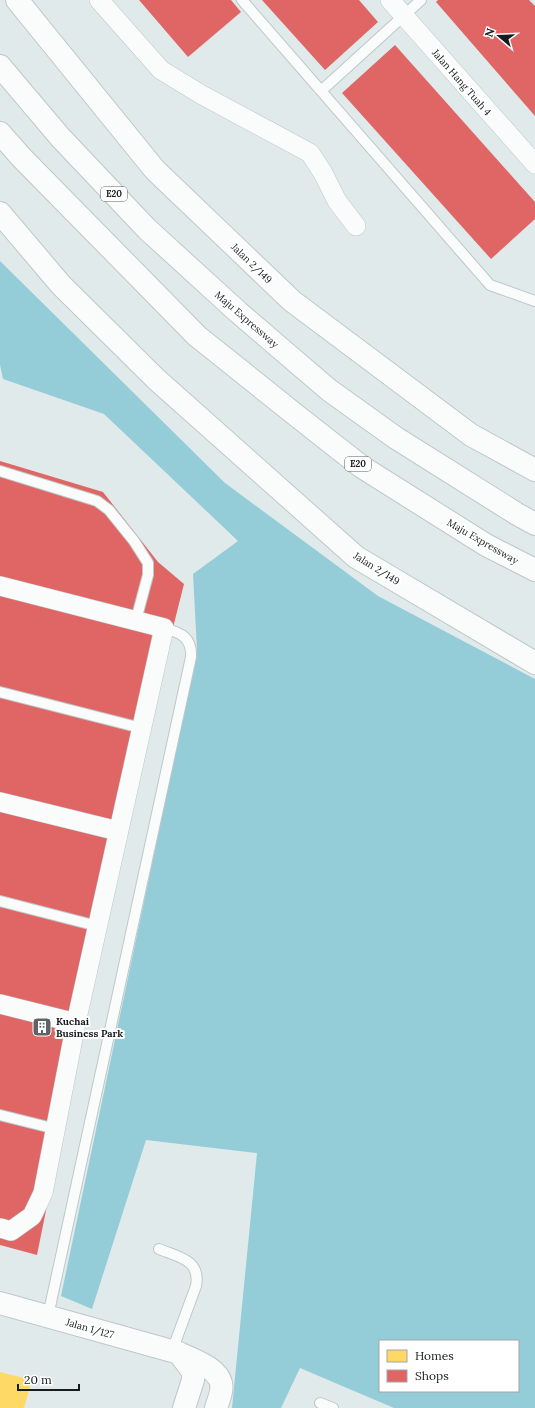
<svg xmlns="http://www.w3.org/2000/svg" width="535" height="1408" font-family="Lora,serif">
<style>
.forest{fill:#94cdd8;fill-rule:evenodd}
.homes{fill:#ffd966}
.shops{fill:#e06666}
.lines{fill:none;stroke-linecap:round;stroke-linejoin:round}
.lane-casing{stroke:#bfc7c8;stroke-width:12}
.street-casing{stroke:#bfc7c8;stroke-width:20}
.secondary-casing{stroke:#bfc7c8;stroke-width:24}
.highway-casing{stroke:#bfc7c8;stroke-width:24}
.lane{stroke:#fafcfc;stroke-width:10}
.street{stroke:#fafcfc;stroke-width:19}
.secondary{stroke:#fafcfc;stroke-width:22}
.highway{stroke:#fafcfc;stroke-width:22}
.labels{text-anchor:middle;stroke-width:4;stroke-linejoin:round;paint-order:stroke}
.shield{fill:#fff;stroke:#5c6062;stroke-width:1}
.shield-label{font-size:9px;font-weight:bold;fill:#161c1e}
.street-label{font-size:10px;fill:#161c1e;stroke:#fff}
.poi-label{font-size:10px;font-weight:bold;fill:#161c1e;stroke:#fff;text-anchor:start}
</style>
<rect width="100%" height="100%" fill="#e0eaeb"/>
<!-- forest -->
<path class="forest" d="M 0,261 L 225,483 L 378,596 L 535,679 L 535,1408 L 394,1408 L 300,1368 L 281,1408 L 232,1408 L 257,1153 L 146,1140 L 92,1309 L 61,1296 L 197,650 L 193,574 L 238,541 L 104,414 L 3,379 L 0,365 ZM 380,1341 L 518,1341 L 518,1391 L 380,1391 Z"/>
<!-- homes -->
<path class="homes" d="M 0,1372 L 32,1380 L 24,1408 L 0,1408 Z"/>
<!-- shops -->
<path class="shops" d="M 139,0 L 231,0 L 241,12 L 188,57 Z
M 262,0 L 359,0 L 378,22 L 325,70 Z
M 438,0 L 529,0 L 535,6 L 535,116 L 436,2 Z
M 395,45 L 535,202 L 535,219 L 491,259 L 342,93 Z
M 0,461 L 103,492 L 158,562 L 184,584 L 127,810 L 37,1255 L 0,1245 Z"/>
<g class="lines">
<defs>
<path id="lane" d="M 242,0 L 490,285 L 535,301
M 321,91 L 421,0
M 0,471 L 97,501 L 109,510 L 134,541 L 148,563 L 148,575 L 136,620
M 0,692 L 141,728
M 0,901 L 97,926
M 0,1115 L 56,1129
M 159,1249 C 179,1257 201,1260 196,1286 L 172,1351
M 48,1316 L 191,657 C 192,637 181,633 164,628
M 320,1403 L 333,1408"/>
<path id="street" d="M 99,0 L 161,70 L 202,95 L 310,153 L 323,173 L 337,201 L 356,226
M 390,0 L 535,164
M 0,586 L 164,628 L 76,1023 L 43,1193 L 32,1216 L 11,1231 L 0,1228
M 0,802 L 118,831
M 0,1004 L 76,1023"/>
<path id="secondary" d="M 17,0 L 155,170 L 292,301 L 471,435 L 535,470
M 0,213 L 61,285 L 156,379 L 356,557 L 535,663
M 0,1303 L 179,1353 C 193,1360 217,1367 221,1383 C 223,1391 218,1401 216,1408
M 179,1353 L 193,1372 L 193,1380 L 184,1408"/>
<path id="highway" d="M 0,66 L 60,137 L 147,229 L 238,312 L 329,390 L 396,438 L 517,514 L 535,524
M 0,133 L 21,157 L 197,336 L 297,416 L 362,467 L 486,545 L 535,570"/>
</defs>
<!-- lane casing -->
<use href="#lane" class="lane-casing"/>
<!-- street casing -->
<use href="#street" class="street-casing"/>
<!-- secondary casing -->
<use href="#secondary" class="secondary-casing"/>
<!-- highway casing -->
<use href="#highway" class="highway-casing"/>
<!-- lane -->
<use href="#lane" class="lane"/>
<!-- street -->
<use href="#street" class="street"/>
<!-- secondary -->
<use href="#secondary" class="secondary"/>
<!-- highway -->
<use href="#highway" class="highway"/>
</g>
<!-- icons -->
<defs>
<symbol id="building-square" viewBox="-11 -11 22 22"><rect x="-9" y="-9" width="18" height="18" rx="4" fill="#5d6466" stroke="#fff"/><path d="M-4-6H4V6H1V3H-1V6H-4ZM-2.5-4.3h1.7v1.8h-1.7ZM.8-4.3h1.7v1.8H.8ZM-2.5-1h1.7V.8h-1.7ZM.8-1h1.7V.8H.8Z" fill="#fff"/></symbol>
</defs>
<g fill-rule="evenodd">
<use href="#building-square" x="31" y="1016" width="22" height="22"/>
</g>
<g class="labels">
<!-- shield labels -->
<g class="shield">
<rect x="101" y="187" width="26" height="14" rx="3"/>
<rect x="345" y="457" width="26" height="14" rx="3"/>
</g>
<g class="shield-label">
<text x="114" y="197">E20</text>
<text x="358" y="467">E20</text>
</g>
<!-- street labels -->
<g class="street-label">
<text transform="translate(462 82) rotate(49)" y="4">Jalan Hang Tuah 4</text>
<text transform="translate(252 263) rotate(44)" y="4">Jalan 2/149</text>
<text transform="translate(247 319) rotate(41)" y="4">Maju Expressway</text>
<text transform="translate(483 541) rotate(30)" y="4">Maju Expressway</text>
<text transform="translate(377 568) rotate(32)" y="4">Jalan 2/149</text>
<text transform="translate(90 1328) rotate(16)" y="4">Jalan 1/127</text>
</g>
<!-- poi labels -->
<g class="poi-label">
<text x="56" y="1025">Kuchai<tspan x="56" dy="12">Business Park</tspan></text>
</g>
</g>
<!-- legend -->
<rect x="379" y="1340" width="140" height="52" fill="#ffffff" stroke="#a2a4a5"/>
<rect x="387" y="1350" width="20" height="12" fill="#ffd966" stroke="#a2a4a5"/>
<text x="415" y="1360" font-size="12" fill="#161c1e">Homes</text>
<rect x="387" y="1370" width="20" height="12" fill="#e06666" stroke="#a2a4a5"/>
<text x="415" y="1380" font-size="12" fill="#161c1e">Shops</text>
<!-- north arrow -->
<g transform="translate(499 36) rotate(289)" stroke="#ffffff" stroke-width="3" paint-order="stroke">
<path d="M0-3L7 15L0 10L-7 15Z" fill="#161c1e"/>
<text y="-6" font-size="11" font-weight="bold" text-anchor="middle" fill="#161c1e">N</text>
</g>
<!-- scale -->
<path d="M18 1384v6h61v-6" fill="none" stroke="#161c1e" stroke-width="2"/>
<text x="24" y="1384" font-size="12" fill="#161c1e" stroke="#ffffff" stroke-width="3" paint-order="stroke">20 m</text>
</svg>
